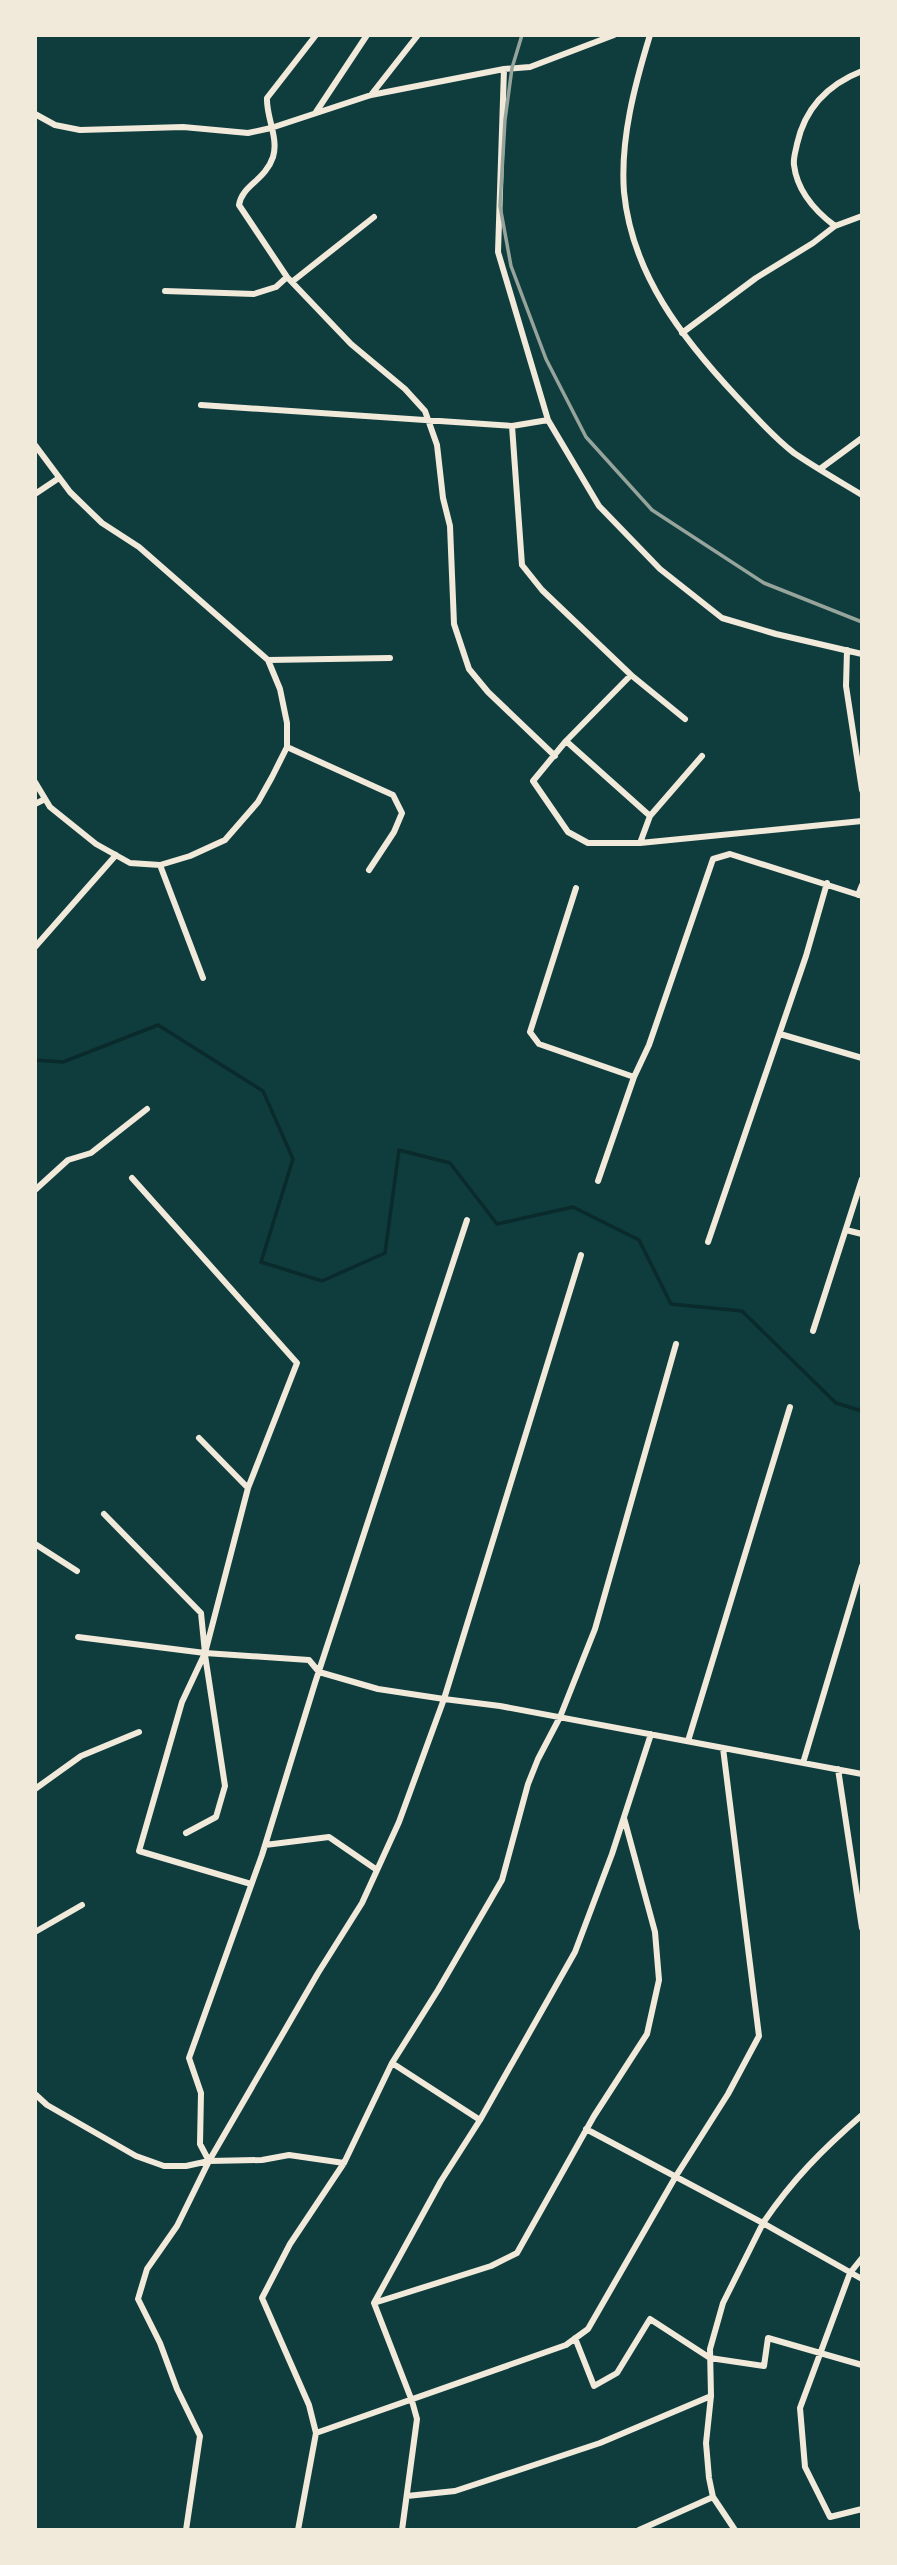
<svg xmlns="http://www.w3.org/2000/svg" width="897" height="2565" font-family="Manrope,sans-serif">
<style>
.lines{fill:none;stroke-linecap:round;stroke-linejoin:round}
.stream{stroke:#0a2a2b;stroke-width:3.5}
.minor{stroke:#f1e9da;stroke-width:6}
.rail{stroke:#97a49c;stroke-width:3.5}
</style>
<rect width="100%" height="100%" fill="#0f3d3e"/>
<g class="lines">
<!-- stream -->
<path class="stream" d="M 35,1060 L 63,1062 L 158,1025 L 263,1091 L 293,1159 L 261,1262 L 322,1281 L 385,1253 L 399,1150 L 450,1163 L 497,1224 L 573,1207 L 639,1240 L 671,1304 L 742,1311 L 836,1403 L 862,1411"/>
<!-- minor -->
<path class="minor" d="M 316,35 L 267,98 C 266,117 279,138 273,157 C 265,181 242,185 239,205 L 287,277 L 351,344 L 405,389 L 425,411 L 437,445 L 443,498 L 450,526 L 454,624 L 469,669 L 488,692 L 555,756
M 650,35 C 635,84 620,139 624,192 C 632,274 682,338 737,397 C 755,416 773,437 794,453 C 816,468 839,481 862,495
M 504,69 L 498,252 L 548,420 L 599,506 L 660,569 L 722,618 L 776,634 L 862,654
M 371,95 L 418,35
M 316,112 L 367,35
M 35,114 L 55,125 L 80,130 L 183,127 L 248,133 L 271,128 L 371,95 L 504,69 L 530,67 L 614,35
M 835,226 C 815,211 797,190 794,165 C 793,158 796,150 797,144 C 805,108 829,84 862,71
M 293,281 L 374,217
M 165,291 L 254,294 L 276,287 L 287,277
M 682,333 L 756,278 L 813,243 L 835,226 L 862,216
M 201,405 L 512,426 L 548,420
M 512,426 L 522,565 L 542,590 L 631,675
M 35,445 L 70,492 L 102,523 L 139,547 L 268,660 L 280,689 L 287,723 L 287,747 L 272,777 L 258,802 L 225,840 L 190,856 L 160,865 L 130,863 L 96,844 L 50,807 L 35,782
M 820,469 L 862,438
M 35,494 L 59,478
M 847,650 L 846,686 L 862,790
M 268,660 L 390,658
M 685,719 L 631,675 L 566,741 L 533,781 L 568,832 L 588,843 L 640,843 L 862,821
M 566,741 L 650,816 L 702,756
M 287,747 L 393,795 L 402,813 L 394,832 L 369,870
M 35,804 L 45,799
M 640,843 L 650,816
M 160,865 L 203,978
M 576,888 L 530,1032 L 539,1044 L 634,1077
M 858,895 L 862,885
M 35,947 L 116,855
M 780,1034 L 862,1058
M 132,1178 L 297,1363 L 248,1488 L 199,1438
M 598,1181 L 634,1077 L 649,1045 L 713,859 L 730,854 L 862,896
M 35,1190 L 68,1160 L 91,1153 L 147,1109
M 467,1220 L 315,1683 L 262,1855 L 189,2058 L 201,2093 L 200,2144 L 209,2161 L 318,1973 L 362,1903 L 399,1822 L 444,1699 L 500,1706 L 862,1774
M 846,1230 L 862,1234
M 708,1242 L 806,956 L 827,883
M 813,1331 L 862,1179
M 248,1488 L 205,1653 L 182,1702 L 139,1851 L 251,1884
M 104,1514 L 201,1613 L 205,1653 L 309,1660 L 319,1672 L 378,1689 L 444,1699 L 581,1255
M 35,1544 L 77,1571
M 78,1637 L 205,1653
M 688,1741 L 790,1407
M 803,1763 L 862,1566
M 838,1769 L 862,1928
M 35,1789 L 81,1756 L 139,1732
M 186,1833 L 216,1817 L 225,1786 L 205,1655
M 265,1845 L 329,1837 L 377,1870
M 35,1932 L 82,1905
M 392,2063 L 438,1990 L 502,1880 L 528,1784 L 538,1759 L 560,1717 L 595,1629 L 676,1344
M 35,2094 L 47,2105 L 136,2156 L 164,2166 L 186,2166 L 209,2161 L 262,2160 L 289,2155 L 344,2163
M 586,2129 L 763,2223 C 793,2179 822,2150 862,2115
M 862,2258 L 850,2273 L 800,2408 L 805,2467 L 830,2517 L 862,2509
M 374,2303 L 491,2266 L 517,2253 L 594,2116 L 647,2034 L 659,1980 L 655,1932 L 624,1818
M 575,2338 L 594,2386 L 617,2373 L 650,2319 L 710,2358 L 764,2366 L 768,2338 L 862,2365
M 316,2433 L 566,2345 L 588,2329 L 676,2176 L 728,2094 L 759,2036 L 723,1748
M 407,2496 L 455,2491 L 540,2463 L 600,2443 L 711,2396
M 186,2530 L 200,2436 L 177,2389 L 160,2343 L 138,2299 L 147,2269 L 177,2226 L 209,2161
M 298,2530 L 316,2433 L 309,2405 L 262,2298 L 290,2244 L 344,2163 L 392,2063 L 480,2120 L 575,1952 L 612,1854 L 651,1734
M 402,2530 L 417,2419 L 412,2401 L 374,2303 L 441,2181 L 480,2120
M 639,2530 L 713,2497
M 735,2530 L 713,2497 L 709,2478 L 706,2443 L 711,2396 L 710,2349 L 723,2303 L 763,2223 L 862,2279"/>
<!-- rail -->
<path class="rail" d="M 522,35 L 512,68 L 505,120 L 500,206 L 511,266 L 546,359 L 586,437 L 652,510 L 764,583 L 862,622"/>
</g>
<!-- border -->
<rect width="897" height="2565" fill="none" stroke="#f1e9da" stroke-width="74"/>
</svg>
